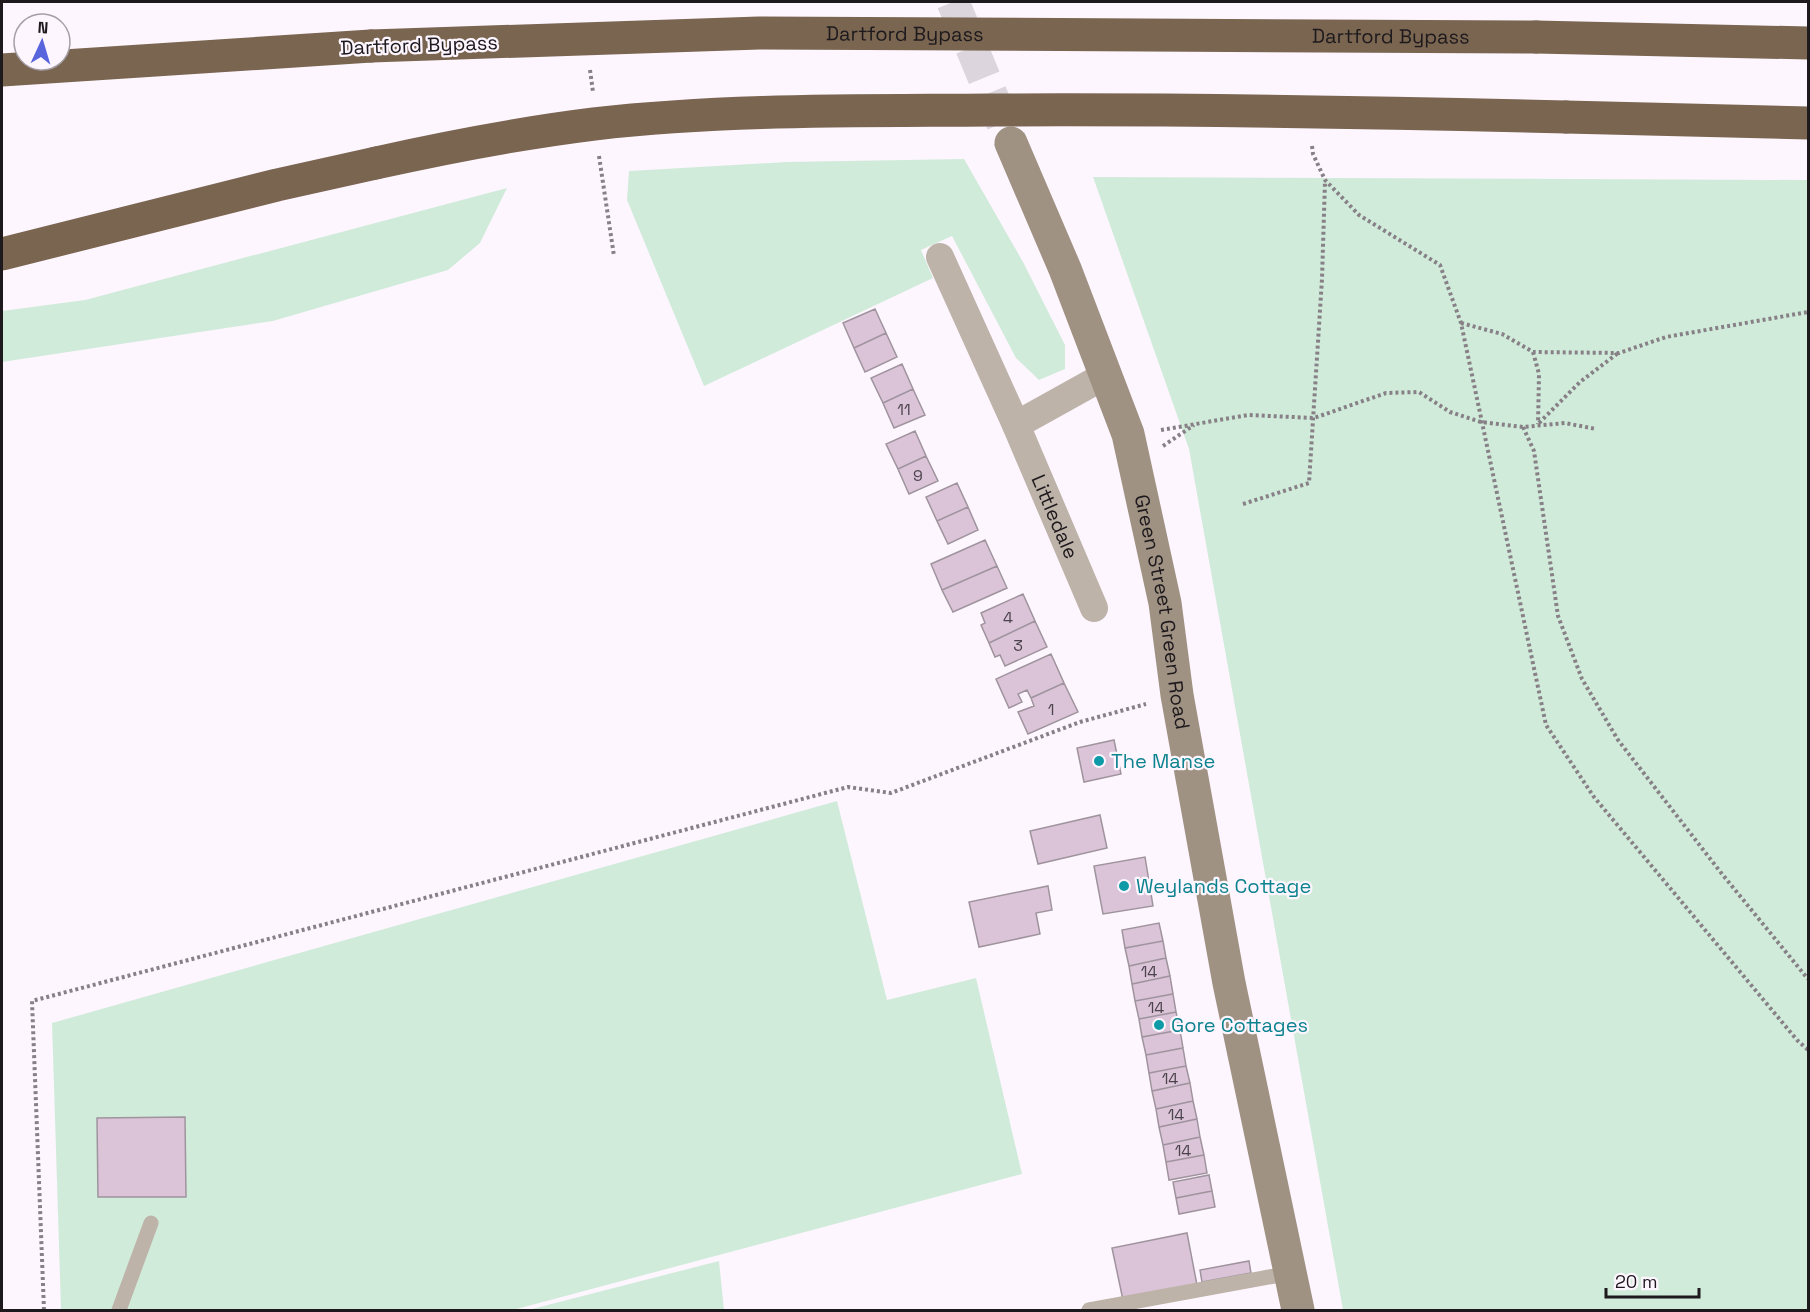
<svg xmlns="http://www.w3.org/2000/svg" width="1810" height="1312" font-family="'Space Grotesk',sans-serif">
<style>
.green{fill:#d1ebda;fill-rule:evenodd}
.building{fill:#dbc3d8;stroke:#9f949d;stroke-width:1.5}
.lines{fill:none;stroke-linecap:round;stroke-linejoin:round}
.secondary-tunnel{stroke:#dcd5dd;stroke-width:33;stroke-dasharray:33 16;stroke-linecap:butt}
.path{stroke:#878187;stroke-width:4;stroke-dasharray:3 3;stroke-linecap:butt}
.lane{stroke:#bdb3a9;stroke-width:15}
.street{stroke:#bdb3a9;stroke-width:28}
.secondary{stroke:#a09283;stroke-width:33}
.highway{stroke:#796550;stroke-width:33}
.highway-bridge{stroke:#796550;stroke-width:33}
.culture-dot{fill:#0f9aa8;stroke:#fef6ff;stroke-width:2}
.labels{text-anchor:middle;stroke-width:4.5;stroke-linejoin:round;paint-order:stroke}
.number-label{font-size:16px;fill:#4c444c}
.street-label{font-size:20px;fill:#1d191d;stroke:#fef6ff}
.culture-label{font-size:20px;fill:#0d838f;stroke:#fef6ff;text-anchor:start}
</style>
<rect width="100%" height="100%" fill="#fef6ff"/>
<!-- green -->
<path class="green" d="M 964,159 L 1023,262 L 1065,345 L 1065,369 L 1039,380 L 1016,358 L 952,236 L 921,250 L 933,278 L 704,386 L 627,200 L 629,171 L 786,162 Z
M 1093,177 L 1808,180 L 1808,1310 L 1343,1310 L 1189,449 Z
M 507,188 L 480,243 L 448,270 L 273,321 L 2,362 L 2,311 L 85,300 Z
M 837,801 L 887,1000 L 976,978 L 1022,1174 L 513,1310 L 61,1310 L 52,1023 ZM 97,1118 L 185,1118 L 185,1197 L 98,1197 Z
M 719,1261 L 724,1310 L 528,1310 Z"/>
<!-- building -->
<path class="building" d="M 875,309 L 886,333 L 854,348 L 843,323 Z
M 886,333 L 897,357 L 865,372 L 854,348 Z
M 902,364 L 913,389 L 883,403 L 871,378 Z
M 913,389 L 925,415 L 894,428 L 883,403 Z
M 915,431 L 926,456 L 898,469 L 886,444 Z
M 926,456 L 938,481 L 909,494 L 898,469 Z
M 957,483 L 968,507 L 937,521 L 926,497 Z
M 968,507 L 978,530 L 948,544 L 937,521 Z
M 985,540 L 997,566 L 942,590 L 931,564 Z
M 997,566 L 1007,588 L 953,612 L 942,590 Z
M 1023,594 L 1035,621 L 989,643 L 981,625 L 985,623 L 981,613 Z
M 1035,621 L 1047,647 L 1005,666 L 1000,655 L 995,657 L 989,643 Z
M 1051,654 L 1064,683 L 1031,698 L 1027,690 L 1018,694 L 1022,702 L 1009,708 L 996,679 Z
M 1064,683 L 1078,712 L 1028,734 L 1018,712 L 1034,706 L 1031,698 Z
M 1114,740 L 1121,774 L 1084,782 L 1077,748 Z
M 1100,815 L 1107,848 L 1038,864 L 1030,831 Z
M 1145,857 L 1153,906 L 1103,914 L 1094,866 Z
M 1048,886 L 1052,910 L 1036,913 L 1040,934 L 979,947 L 969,902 Z
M 1159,923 L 1163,941 L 1125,948 L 1122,930 Z
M 1163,941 L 1166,958 L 1129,966 L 1125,948 Z
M 1166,958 L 1170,976 L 1132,984 L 1129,966 Z
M 1170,976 L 1173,994 L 1135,1001 L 1132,984 Z
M 1173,994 L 1176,1012 L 1139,1019 L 1135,1001 Z
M 1176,1012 L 1180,1030 L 1142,1037 L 1139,1019 Z
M 1180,1030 L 1183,1048 L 1146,1055 L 1142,1037 Z
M 1183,1048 L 1186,1066 L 1149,1073 L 1146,1055 Z
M 1186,1066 L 1190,1083 L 1152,1091 L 1149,1073 Z
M 1190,1083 L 1193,1101 L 1156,1109 L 1152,1091 Z
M 1193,1101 L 1197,1119 L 1159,1127 L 1156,1109 Z
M 185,1117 L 186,1197 L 98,1197 L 97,1118 Z
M 1197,1119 L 1200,1137 L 1163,1145 L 1159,1127 Z
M 1200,1137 L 1204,1155 L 1166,1162 L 1163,1145 Z
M 1204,1155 L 1207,1173 L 1169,1180 L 1166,1162 Z
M 1209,1175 L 1212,1191 L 1176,1198 L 1173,1182 Z
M 1212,1191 L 1215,1207 L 1179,1214 L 1176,1198 Z
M 1187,1233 L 1197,1285 L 1123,1300 L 1112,1248 Z
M 1249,1261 L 1251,1273 L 1202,1282 L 1200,1270 Z"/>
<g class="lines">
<!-- secondary-tunnel -->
<path class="secondary-tunnel" d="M 953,2 L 1011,143"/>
<!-- path -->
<path class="path" d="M 590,70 L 593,92
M 1312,146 L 1313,154 L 1325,180 L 1359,215 L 1440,265 L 1461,323 L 1546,725 L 1594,797 L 1797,1040 L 1808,1050
M 599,156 L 614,256
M 1461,323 L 1502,334 L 1533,352 L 1619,353 L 1666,337 L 1808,312
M 1533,352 L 1539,374 L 1538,424
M 1539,423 L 1580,382 L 1618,353
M 1523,427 L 1534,451 L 1558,616 L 1582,679 L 1618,740 L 1722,874 L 1808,979
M 1161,430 L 1248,415 L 1314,418 L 1386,393 L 1419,392 L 1450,412 L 1481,422 L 1523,427 L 1565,423 L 1596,429
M 1163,446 L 1194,425
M 1243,504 L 1309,483 L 1322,279 L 1325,181
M 44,1310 L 32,1001 L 848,787 L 891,793 L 1080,722 L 1146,704"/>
<!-- lane -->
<path class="lane" d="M 119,1310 L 151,1223
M 1089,1310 L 1291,1273"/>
<!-- street -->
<g class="street">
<path id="s1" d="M 940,257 L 1016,425 L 1094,608"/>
<path d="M 1016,425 L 1106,375"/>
</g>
<!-- secondary -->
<path class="secondary" id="s2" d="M 1011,143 L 1065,269 L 1128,434 L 1165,603 L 1177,695 L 1229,983 L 1298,1310"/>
<!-- highway -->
<path class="highway" d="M 1536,37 L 1808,43
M 2,70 L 371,46
M 1566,117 L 1808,123
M 2,254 L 277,185 L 376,163"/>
<!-- highway-bridge -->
<g class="highway-bridge">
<path id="s3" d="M 371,46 L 759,33 L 1536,37"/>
<path d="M 376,163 C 448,147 521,133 594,124 C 725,109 858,111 990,110 C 1182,109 1374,112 1566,117"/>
</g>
</g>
<!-- markers -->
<g class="culture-dot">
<circle cx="1099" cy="761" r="6"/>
<circle cx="1124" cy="886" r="6"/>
<circle cx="1159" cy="1025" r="6"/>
</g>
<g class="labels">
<!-- number labels -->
<g class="number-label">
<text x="904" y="415">11</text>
<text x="918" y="481">9</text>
<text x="1008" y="623">4</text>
<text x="1018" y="651">3</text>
<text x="1051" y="715">1</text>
<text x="1149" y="977">14</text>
<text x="1156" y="1013">14</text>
<text x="1170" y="1084">14</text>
<text x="1176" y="1120">14</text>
<text x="1183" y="1156">14</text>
</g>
<!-- street labels -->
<g class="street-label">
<text dy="7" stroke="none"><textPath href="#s3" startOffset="534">Dartford Bypass</textPath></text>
<text dy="7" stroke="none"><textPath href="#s3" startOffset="1020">Dartford Bypass</textPath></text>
<text transform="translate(419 45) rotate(-2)" y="7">Dartford Bypass</text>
<text dy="7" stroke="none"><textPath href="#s1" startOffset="284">Littledale</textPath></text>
<text dy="7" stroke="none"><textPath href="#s2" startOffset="495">Green Street Green Road</textPath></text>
</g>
<!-- culture labels -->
<g class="culture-label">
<text x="1111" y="768">The Manse</text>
<text x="1136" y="893">Weylands Cottage</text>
<text x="1171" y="1032">Gore Cottages</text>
</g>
</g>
<!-- border -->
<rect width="1810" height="1312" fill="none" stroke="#1d191d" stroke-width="6"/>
<!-- north arrow -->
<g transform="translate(42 42) rotate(4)"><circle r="28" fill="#fef6ff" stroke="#a49ea5" stroke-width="1.5"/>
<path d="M0-4.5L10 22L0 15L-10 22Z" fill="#5965dc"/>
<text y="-9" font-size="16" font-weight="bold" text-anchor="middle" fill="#1d191d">N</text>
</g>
<!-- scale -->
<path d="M1606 1288v9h93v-9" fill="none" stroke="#1d191d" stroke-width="3"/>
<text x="1615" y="1288" font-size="18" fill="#1d191d" stroke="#fef6ff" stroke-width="4.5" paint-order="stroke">20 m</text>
</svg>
